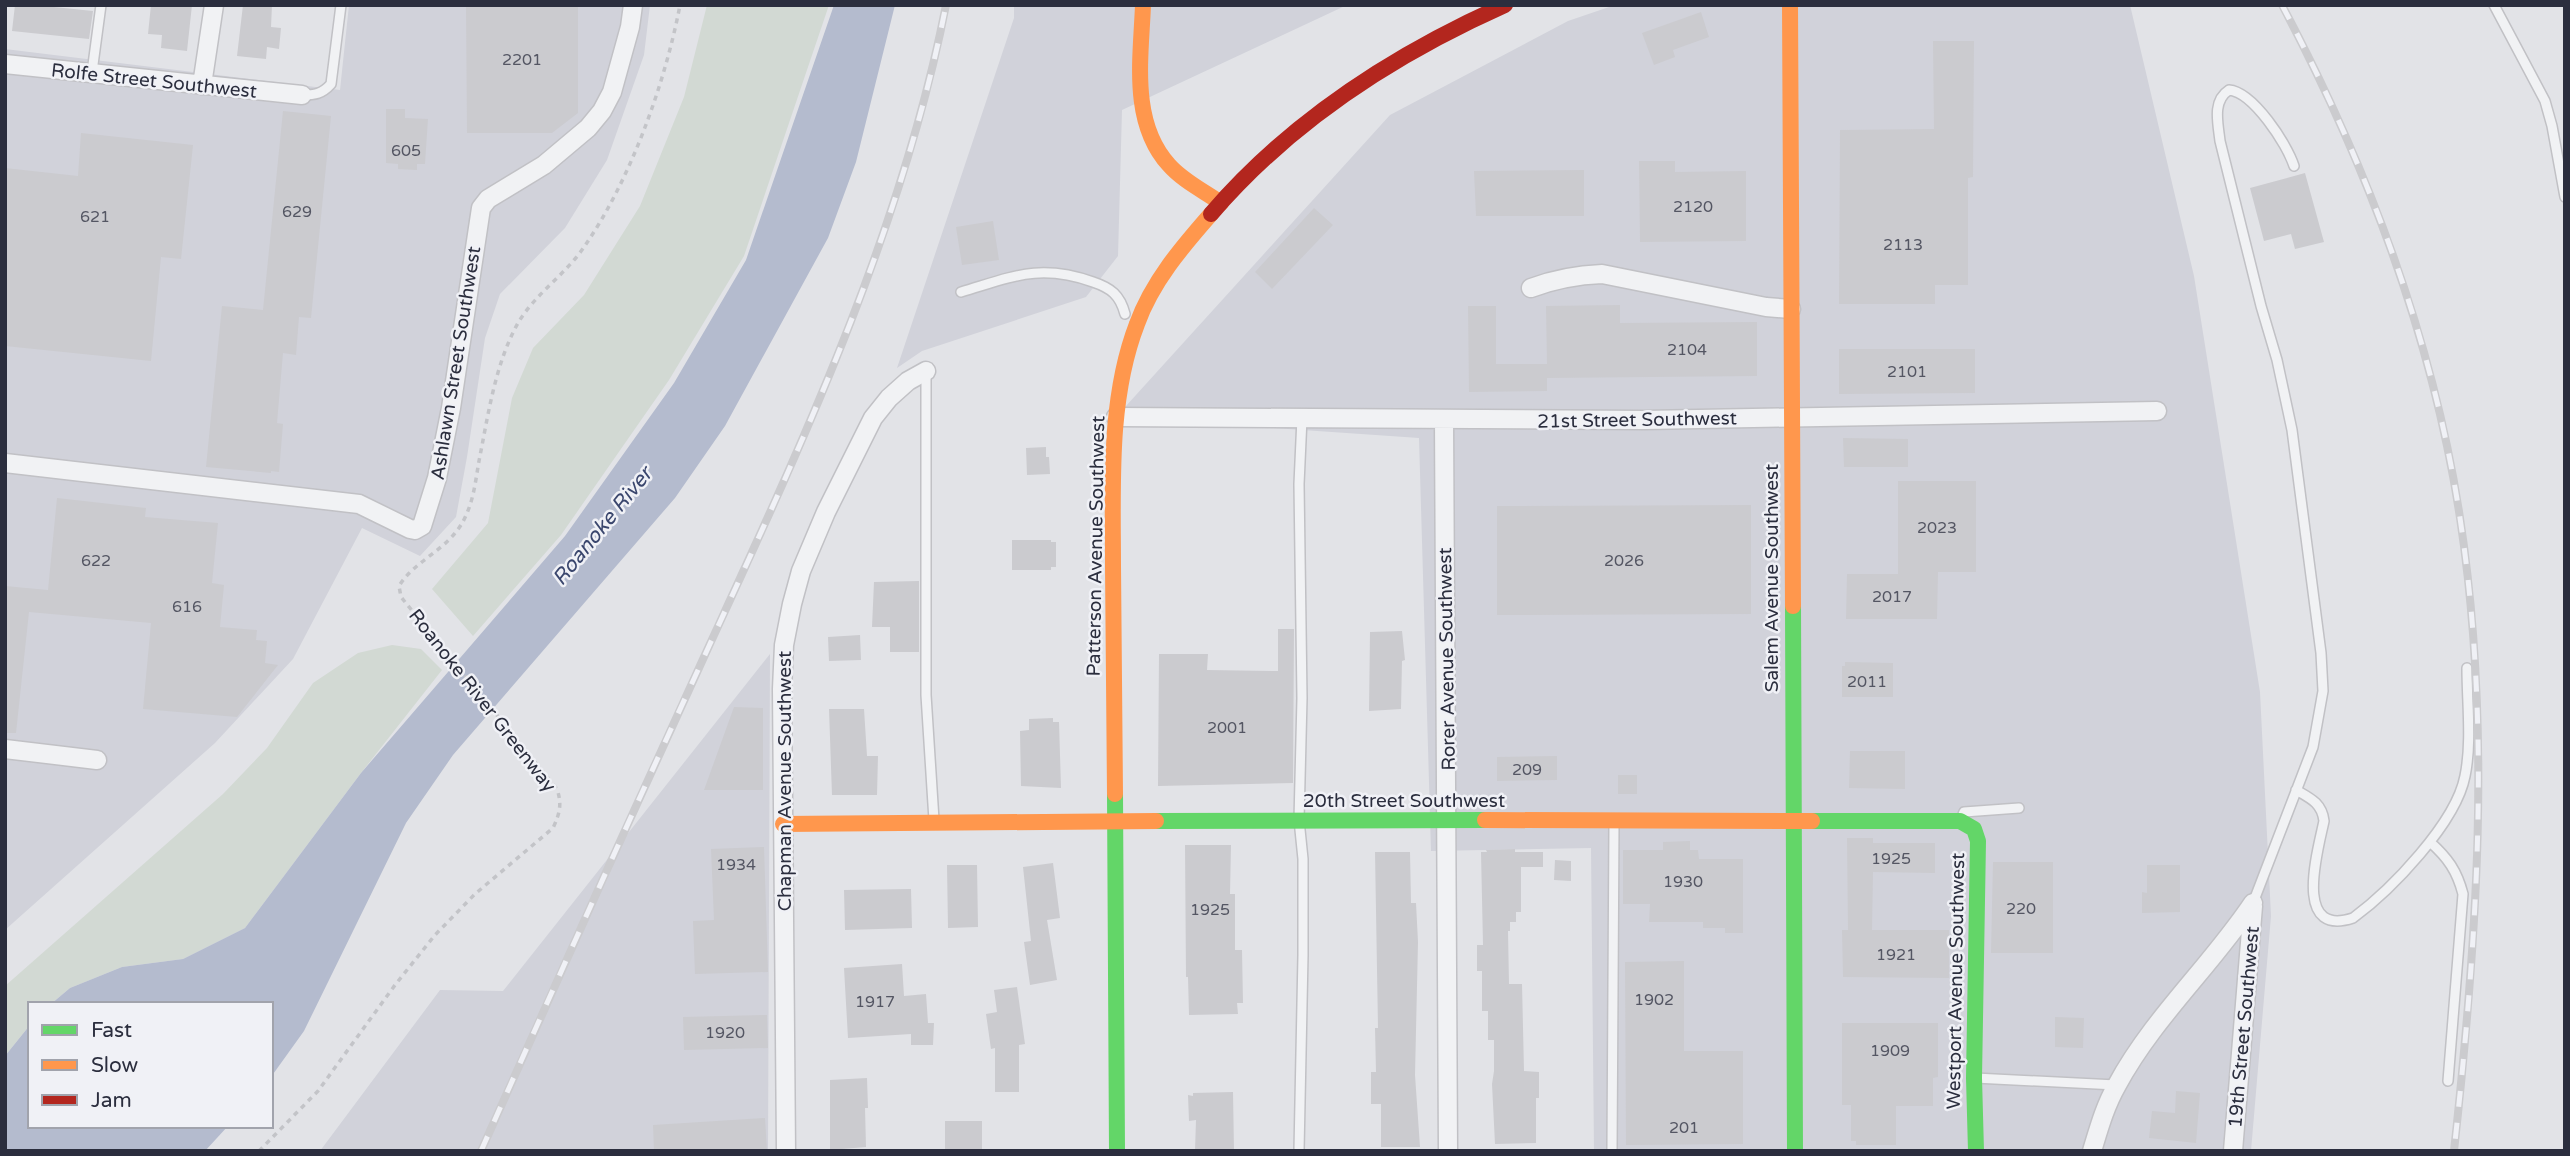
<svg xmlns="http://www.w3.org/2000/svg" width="2570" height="1156" font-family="'Varela Round',sans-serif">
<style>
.built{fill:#d1d2da}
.green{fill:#d2d9d3}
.water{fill:#b4bbce}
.building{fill:#cbcbcf}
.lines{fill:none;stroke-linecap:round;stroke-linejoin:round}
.lane-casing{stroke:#c1c1c5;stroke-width:12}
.street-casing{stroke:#c1c1c5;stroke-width:21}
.path{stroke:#c3c4c8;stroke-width:3.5;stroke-dasharray:5 5;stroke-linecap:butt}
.lane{stroke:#f1f2f4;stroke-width:9}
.street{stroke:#f1f2f4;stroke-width:18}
.fast{stroke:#63d668;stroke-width:16}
.slow{stroke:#ff974d;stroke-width:16}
.jam{stroke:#b3261e;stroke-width:16}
.rail-casing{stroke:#cbcbce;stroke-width:8}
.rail{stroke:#f0f1f6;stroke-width:5;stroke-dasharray:16;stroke-linecap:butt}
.labels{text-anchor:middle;stroke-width:5;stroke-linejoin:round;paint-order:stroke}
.number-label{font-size:16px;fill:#545663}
.street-label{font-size:19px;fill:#2b2e3e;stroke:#f0f1f6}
.water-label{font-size:21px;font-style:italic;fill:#3a466d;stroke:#f0f1f6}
</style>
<rect width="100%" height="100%" fill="#e2e3e7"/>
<!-- built -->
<path class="built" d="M 349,5 L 650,5 L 644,55 L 607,160 L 565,228 L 500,294 L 485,338 L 467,457 L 456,517 L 420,556 L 362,528 L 293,659 L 215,743 L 5,930 L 5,49 L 340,90 Z
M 1014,5 L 1347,5 L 1122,110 L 1118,256 L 1086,297 L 922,351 L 897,368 L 1014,18 Z
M 1615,5 L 2130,5 L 2194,276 L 2260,692 L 2271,916 L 2251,1151 L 1594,1151 L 1591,848 L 1431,851 L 1419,438 L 1116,417 L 1390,115 L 1568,21 Z
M 770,654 L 768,1151 L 320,1151 L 440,990 L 503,991 Z"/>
<!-- green -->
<path class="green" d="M 707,5 L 829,5 L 744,256 L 669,380 L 561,535 L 473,636 L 432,589 L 488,523 L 512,398 L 533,348 L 584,295 L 640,206 L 684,97 Z
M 392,645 L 421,649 L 442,670 L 361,773 L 245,928 L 183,959 L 122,967 L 70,988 L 51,1004 L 30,1004 L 30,1025 L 5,1056 L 5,986 L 223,794 L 267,748 L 313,683 L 358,653 Z"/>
<!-- water -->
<path class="water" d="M 834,5 L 895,5 L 856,162 L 828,238 L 725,426 L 675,498 L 453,755 L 406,823 L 304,1031 L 271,1077 L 271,1004 L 51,1004 L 70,988 L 122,967 L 183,959 L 245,928 L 361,773 L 565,536 L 674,383 L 746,260 Z
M 30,1025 L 30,1126 L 228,1126 L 205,1151 L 5,1151 L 5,1056 Z"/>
<!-- building -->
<path class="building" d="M 15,5 L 54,5 L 54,7 L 93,11 L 89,39 L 12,31 Z
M 151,5 L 192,5 L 187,51 L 161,48 L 162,35 L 148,34 Z
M 243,5 L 272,5 L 271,27 L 281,28 L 279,49 L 267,47 L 266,59 L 237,56 Z
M 466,5 L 578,5 L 578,113 L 552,133 L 467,133 Z
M 1701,12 L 1709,37 L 1673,50 L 1675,57 L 1654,65 L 1642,33 Z
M 1933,41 L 1974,41 L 1973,177 L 1968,178 L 1968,285 L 1935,285 L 1935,304 L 1839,304 L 1840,130 L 1934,129 Z
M 386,109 L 405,109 L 405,118 L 428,119 L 425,164 L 417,164 L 417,170 L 398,169 L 398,164 L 386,163 Z
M 283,111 L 331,116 L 311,318 L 299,317 L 296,355 L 283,353 L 277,423 L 283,424 L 279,472 L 271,471 L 271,473 L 206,467 L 222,306 L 263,310 Z
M 81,133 L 193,145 L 181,259 L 161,257 L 151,361 L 5,346 L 5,168 L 78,176 Z
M 1639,161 L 1675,161 L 1675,172 L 1746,171 L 1746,241 L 1640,242 Z
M 1584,170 L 1584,216 L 1476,216 L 1474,171 Z
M 2305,173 L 2324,242 L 2295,249 L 2291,234 L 2264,241 L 2250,188 Z
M 1314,208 L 1333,225 L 1272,289 L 1255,272 Z
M 993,221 L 999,260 L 962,265 L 956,227 Z
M 1620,305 L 1620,323 L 1757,322 L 1757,376 L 1547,378 L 1547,366 L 1547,391 L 1469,392 L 1468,306 L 1496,306 L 1496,364 L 1547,364 L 1546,306 Z
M 1839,349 L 1975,349 L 1975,393 L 1839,394 Z
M 1843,438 L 1908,439 L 1908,467 L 1844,467 Z
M 1046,447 L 1046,457 L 1049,457 L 1050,474 L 1027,475 L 1026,448 Z
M 1898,481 L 1976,481 L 1976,572 L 1938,572 L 1937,619 L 1846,619 L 1847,574 L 1898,574 Z
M 57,498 L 146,508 L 145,517 L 218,523 L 212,583 L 224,585 L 220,627 L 257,630 L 256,640 L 267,641 L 265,663 L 278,665 L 237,717 L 143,709 L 151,623 L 29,612 L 16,733 L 5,733 L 5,586 L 48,590 Z
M 1751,505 L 1751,614 L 1497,615 L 1497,506 Z
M 1012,540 L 1051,540 L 1051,542 L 1056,542 L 1056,567 L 1051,567 L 1051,570 L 1012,570 Z
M 919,581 L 919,652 L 890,652 L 890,627 L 872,627 L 874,582 Z
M 1278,629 L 1294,629 L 1293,783 L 1158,786 L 1159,654 L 1208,654 L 1207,670 L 1278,671 Z
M 1402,631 L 1405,660 L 1402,661 L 1401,709 L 1369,711 L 1370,632 Z
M 860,635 L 861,660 L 829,661 L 828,637 Z
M 1845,662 L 1893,663 L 1893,697 L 1842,697 L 1842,666 L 1845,666 Z
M 734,707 L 763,708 L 763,790 L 704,790 Z
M 829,709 L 864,709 L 867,756 L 878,756 L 877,795 L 832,795 Z
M 1053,718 L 1053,722 L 1059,722 L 1061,788 L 1021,786 L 1020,731 L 1029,730 L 1029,719 Z
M 1850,751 L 1905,751 L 1905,789 L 1849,788 Z
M 1557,756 L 1557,780 L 1497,781 L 1497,757 Z
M 1618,775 L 1637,775 L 1637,794 L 1618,794 Z
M 1847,838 L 1873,838 L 1873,843 L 1935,843 L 1935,873 L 1873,872 L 1872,930 L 1949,930 L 1949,978 L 1843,977 L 1842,930 L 1848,930 Z
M 1690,841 L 1690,850 L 1698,850 L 1699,859 L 1743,859 L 1743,933 L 1725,933 L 1725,928 L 1703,928 L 1703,922 L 1649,922 L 1650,904 L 1623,904 L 1623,850 L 1663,850 L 1663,842 Z
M 1185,845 L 1231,845 L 1230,894 L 1235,894 L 1235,950 L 1242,950 L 1243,1003 L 1237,1003 L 1238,1014 L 1189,1015 L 1188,977 L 1186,977 Z
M 764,847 L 768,972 L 695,974 L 693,921 L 714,920 L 711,849 Z
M 1515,849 L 1515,852 L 1543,852 L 1543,867 L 1521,867 L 1521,912 L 1516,912 L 1516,922 L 1510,922 L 1510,931 L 1508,931 L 1509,984 L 1522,984 L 1524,1071 L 1539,1072 L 1539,1098 L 1536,1098 L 1536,1143 L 1495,1144 L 1492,1084 L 1494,1071 L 1494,1040 L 1488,1040 L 1488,1011 L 1482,1011 L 1482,971 L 1477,971 L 1477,945 L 1483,945 L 1481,852 L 1487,852 L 1486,850 Z
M 1375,852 L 1410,852 L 1411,903 L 1416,903 L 1418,942 L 1415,1075 L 1420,1147 L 1381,1147 L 1381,1104 L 1371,1104 L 1371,1072 L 1376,1072 L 1375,1028 L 1378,1028 Z
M 1555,860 L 1571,861 L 1571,881 L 1554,880 Z
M 1993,862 L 2053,862 L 2053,953 L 1991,953 Z
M 1053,863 L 1060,918 L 1047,920 L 1057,980 L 1030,985 L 1024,942 L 1031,941 L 1023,867 Z
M 947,865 L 977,865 L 978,927 L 948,928 Z
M 2147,865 L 2180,865 L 2180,912 L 2142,913 L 2142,892 L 2147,893 Z
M 911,889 L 912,928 L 845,930 L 844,890 Z
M 1684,961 L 1684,1051 L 1743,1051 L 1743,1144 L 1626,1145 L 1625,962 Z
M 902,964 L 904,996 L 926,994 L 928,1023 L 934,1023 L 933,1045 L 911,1045 L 911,1034 L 848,1038 L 844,968 Z
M 1017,987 L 1025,1044 L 1019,1045 L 1019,1092 L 995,1092 L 995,1048 L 991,1049 L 986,1014 L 997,1012 L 994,990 Z
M 767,1015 L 768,1048 L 684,1050 L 683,1017 Z
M 2055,1017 L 2084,1018 L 2083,1048 L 2055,1047 Z
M 1842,1023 L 1938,1023 L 1938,1077 L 1933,1078 L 1933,1106 L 1896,1106 L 1896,1145 L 1856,1145 L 1856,1141 L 1851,1141 L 1851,1105 L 1842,1105 Z
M 867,1078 L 868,1108 L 865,1108 L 866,1147 L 830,1150 L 830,1080 Z
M 2176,1091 L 2200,1093 L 2196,1143 L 2149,1138 L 2152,1111 L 2175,1113 Z
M 1233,1092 L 1234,1151 L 1195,1151 L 1196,1120 L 1189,1121 L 1188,1095 L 1193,1096 L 1193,1093 Z
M 765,1118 L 767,1151 L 654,1151 L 653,1125 Z
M 945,1121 L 982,1121 L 982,1151 L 945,1151 Z"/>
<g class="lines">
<defs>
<path id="lane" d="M 2494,5 L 2545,101 L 2552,126 L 2565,197
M 92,72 L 101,5
M 302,95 C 315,95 322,94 331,84 L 341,5
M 961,292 C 1012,277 1039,263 1093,282 C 1111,288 1120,295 1125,314
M 926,371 L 926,695 L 934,820
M 2296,790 C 2310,798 2322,803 2324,821 C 2318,850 2292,938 2353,918 C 2391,890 2456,823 2465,776 C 2472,742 2467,703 2467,668
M 1962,817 L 1964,812 L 2019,808
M 2430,842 C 2448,858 2457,871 2463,894 L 2448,1081
M 2253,903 L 2313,747 L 2323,691 L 2321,653 L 2292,430 L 2277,360 L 2261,306 L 2220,141 C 2218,123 2212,101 2229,90 C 2253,92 2287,144 2294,166
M 1975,1078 L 2116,1085
M 1299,1151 L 1303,955 L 1303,859 L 1299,820 L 1302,698 L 1299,484 L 1302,418
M 1612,1151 L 1614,823"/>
<path id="street" d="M 5,64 L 302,95
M 202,85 L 214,5
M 1531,288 C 1555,279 1576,275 1602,274 L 1766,307 L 1791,309
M 1116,417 L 1644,420 L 2157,411
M 1444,420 L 1448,1151
M 5,463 L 359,504 L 410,529 L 415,530 L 422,526 L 437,478 L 451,408 L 481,208 L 488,199 L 544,165 L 588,128 L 602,111 L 612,92 L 630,27 L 633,5
M 5,749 L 97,760
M 786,1151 L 782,689 L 784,645 L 792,604 L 801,571 L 826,512 L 873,418 L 889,398 L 908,381 L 926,371
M 2092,1151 C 2099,1128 2105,1106 2117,1085 C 2153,1018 2211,966 2253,903
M 2233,1151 L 2253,906"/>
</defs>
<!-- lane casing -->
<use href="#lane" class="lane-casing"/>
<!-- street casing -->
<use href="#street" class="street-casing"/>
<!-- path -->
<path class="path" d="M 259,1151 L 318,1091 L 395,985 L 435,935 L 475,894 L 553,828 C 560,813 562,804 557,789 L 401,597 L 399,586 C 416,558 453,549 467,513 C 474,497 476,478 479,461 C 488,416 495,364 518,323 C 535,294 566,274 584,247 C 630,181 665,84 680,5"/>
<!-- lane -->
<use href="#lane" class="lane"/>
<!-- street -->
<use href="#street" class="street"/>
<!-- fast -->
<path class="fast" d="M 1793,606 L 1795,1151
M 1115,794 L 1117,1151
M 1156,821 L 1485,820
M 1812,821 L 1960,821 L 1974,829 L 1978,841 L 1974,1078 L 1976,1151"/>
<!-- slow -->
<path class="slow" d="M 1143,5 C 1141,58 1130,122 1169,165 C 1183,181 1204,191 1221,203
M 1790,5 L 1793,606
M 1115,794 C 1114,718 1114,642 1113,566 C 1113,486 1108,399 1137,324 C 1152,282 1182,247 1211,214
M 1485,820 L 1812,821
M 783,824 L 1156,821"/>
<!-- jam -->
<path class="jam" d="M 1211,214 C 1290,122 1395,54 1505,5"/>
<defs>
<path id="rail" d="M 2282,5 C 2367,166 2433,338 2460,518 C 2492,729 2477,940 2454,1151
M 481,1151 C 556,982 632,814 709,646 C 804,439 902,230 946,5"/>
</defs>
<!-- rail casing -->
<use href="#rail" class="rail-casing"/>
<!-- rail -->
<use href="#rail" class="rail"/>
</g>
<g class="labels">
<!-- number labels -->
<g class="number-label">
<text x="522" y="65">2201</text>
<text x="406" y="156">605</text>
<text x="1693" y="212">2120</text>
<text x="297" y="217">629</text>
<text x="95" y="222">621</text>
<text x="1903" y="250">2113</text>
<text x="1687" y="355">2104</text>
<text x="1907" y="377">2101</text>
<text x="1937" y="533">2023</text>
<text x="96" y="566">622</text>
<text x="1624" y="566">2026</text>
<text x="1892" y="602">2017</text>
<text x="187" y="612">616</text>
<text x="1867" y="687">2011</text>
<text x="1227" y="733">2001</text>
<text x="1527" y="775">209</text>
<text x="1891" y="864">1925</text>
<text x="736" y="870">1934</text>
<text x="1683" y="887">1930</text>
<text x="2021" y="914">220</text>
<text x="1210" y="915">1925</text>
<text x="1896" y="960">1921</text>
<text x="1654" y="1005">1902</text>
<text x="875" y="1007">1917</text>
<text x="725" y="1038">1920</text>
<text x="1890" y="1056">1909</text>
<text x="1684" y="1133">201</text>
</g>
<!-- street labels -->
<g class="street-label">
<text transform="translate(154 80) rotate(6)" y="7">Rolfe Street Southwest</text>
<text transform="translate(455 363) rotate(-81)" y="7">Ashlawn Street Southwest</text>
<text transform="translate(1637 419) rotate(-1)" y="7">21st Street Southwest</text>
<text transform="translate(1095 546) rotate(-89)" y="7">Patterson Avenue Southwest</text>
<text transform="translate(1771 578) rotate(-90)" y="7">Salem Avenue Southwest</text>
<text transform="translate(1446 659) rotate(-91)" y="7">Rorer Avenue Southwest</text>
<text transform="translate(483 700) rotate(52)" y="7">Roanoke River Greenway</text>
<text transform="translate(784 781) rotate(-90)" y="7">Chapman Avenue Southwest</text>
<text x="1404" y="807">20th Street Southwest</text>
<text transform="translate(1955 981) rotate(-89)" y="7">Westport Avenue Southwest</text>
<text transform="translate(2243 1027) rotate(-85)" y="7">19th Street Southwest</text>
</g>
<!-- water labels -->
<g class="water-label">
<text transform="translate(602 526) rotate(-51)" y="7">Roanoke River</text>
</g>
</g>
<!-- border -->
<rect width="2570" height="1156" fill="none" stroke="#2b2e3e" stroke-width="14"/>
<!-- legend -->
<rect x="28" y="1002" width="245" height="126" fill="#f0f1f6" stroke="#a1a3ac" stroke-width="2"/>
<rect x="42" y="1025" width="35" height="10" fill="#63d668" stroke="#a1a3ac" stroke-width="2"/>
<text x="91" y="1037" font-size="21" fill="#2b2e3e">Fast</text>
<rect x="42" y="1060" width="35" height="10" fill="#ff974d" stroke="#a1a3ac" stroke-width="2"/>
<text x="91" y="1072" font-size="21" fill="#2b2e3e">Slow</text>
<rect x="42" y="1095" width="35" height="10" fill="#b3261e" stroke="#a1a3ac" stroke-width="2"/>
<text x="91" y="1107" font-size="21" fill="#2b2e3e">Jam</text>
</svg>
